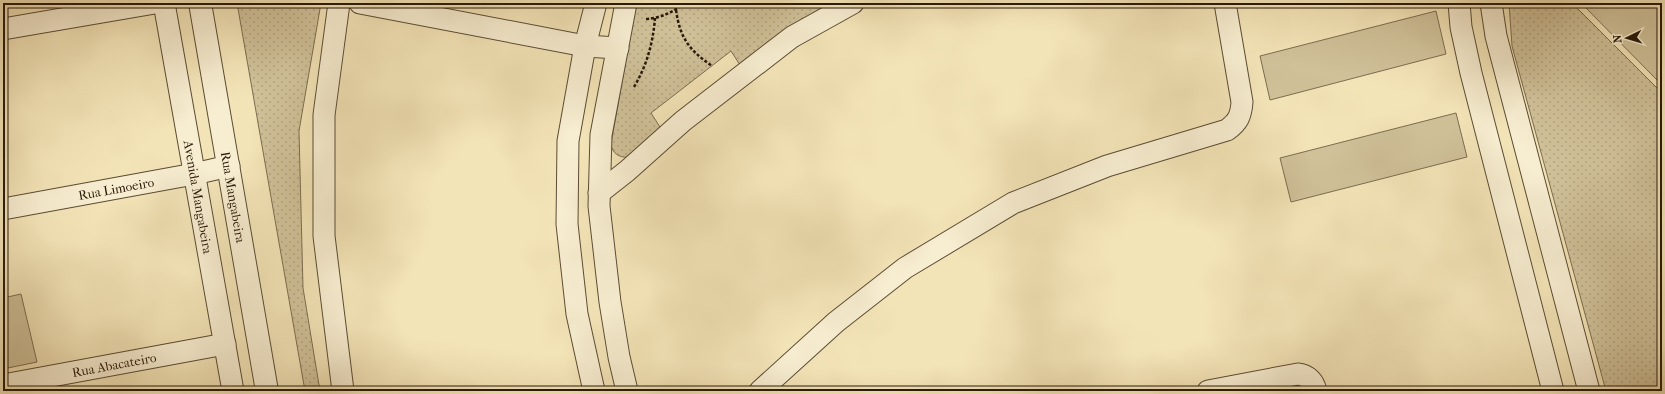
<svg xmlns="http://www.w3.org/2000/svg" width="1665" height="394" font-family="'IM FELL French Canon',serif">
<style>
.green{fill:#d0c199;stroke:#7c6d50}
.park{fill:url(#park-dots);stroke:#7c6d50}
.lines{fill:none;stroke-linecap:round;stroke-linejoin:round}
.minor-casing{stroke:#5b4c34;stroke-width:23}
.tertiary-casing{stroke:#5b4c34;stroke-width:24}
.path{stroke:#281908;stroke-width:2.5;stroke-dasharray:3 2;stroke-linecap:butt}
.minor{stroke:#f7edd0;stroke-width:21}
.tertiary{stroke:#f7edd0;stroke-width:22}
.labels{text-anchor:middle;stroke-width:4;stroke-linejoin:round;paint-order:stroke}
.street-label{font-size:13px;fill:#281908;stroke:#f7edd0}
</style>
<defs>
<pattern id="park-dots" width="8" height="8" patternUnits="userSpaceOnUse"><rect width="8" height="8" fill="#d0c199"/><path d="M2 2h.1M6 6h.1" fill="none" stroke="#b3a582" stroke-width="1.8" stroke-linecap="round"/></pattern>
</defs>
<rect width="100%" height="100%" fill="#f3e4b7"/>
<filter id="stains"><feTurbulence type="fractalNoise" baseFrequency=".005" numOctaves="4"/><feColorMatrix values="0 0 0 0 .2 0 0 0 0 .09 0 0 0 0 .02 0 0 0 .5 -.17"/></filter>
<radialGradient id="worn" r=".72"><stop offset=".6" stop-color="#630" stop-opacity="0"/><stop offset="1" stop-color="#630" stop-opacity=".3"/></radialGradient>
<!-- green -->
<path class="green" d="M 1581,3 L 1662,3 L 1662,85 Z
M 1436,11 L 1446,54 L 1270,100 L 1260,56 Z
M 1456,113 L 1467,157 L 1291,202 L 1280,158 Z
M 21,294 L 37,362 L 3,369 L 3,298 Z"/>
<!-- park -->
<path class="park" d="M 237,3 L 321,3 L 299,131 L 303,288 L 320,391 L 305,391 Z
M 636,3 L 849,3 L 740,65 L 731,51 L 651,113 L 660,127 L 628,157 C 619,158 612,153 611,144 Z
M 1509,3 L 1572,3 L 1662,93 L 1662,391 L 1606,391 L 1512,46 Z"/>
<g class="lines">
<defs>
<g id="minor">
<path id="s1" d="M 164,3 L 233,391"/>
<path d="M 339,3 L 324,115 L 324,236 L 343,391"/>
<path d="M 360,3 L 585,46 L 618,48"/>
<path d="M 626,3 L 601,135 L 599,206 L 610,302 L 619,357 L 627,391"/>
<path d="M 1459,3 L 1461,27 L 1471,73 L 1553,391"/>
<path d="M 1491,3 L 1496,36 L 1589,391"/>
<path d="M 3,29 L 155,3"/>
<path d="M 599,193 L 627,171 L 683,121 L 792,37 L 853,3"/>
<path id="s2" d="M 3,209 L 194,174 L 229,166"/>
<path id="s3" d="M 3,385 L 225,344"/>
<path d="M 594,391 L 577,314 L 567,224 L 568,141 L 585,46 L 596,3"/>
<path d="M 760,391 L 836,322 L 905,268 L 1013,203 L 1107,166 L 1227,130 C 1238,122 1241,116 1242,102 L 1225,3"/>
<path d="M 1208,391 L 1298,374 C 1308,375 1314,382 1316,391"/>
</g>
<g id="tertiary">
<path id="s4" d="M 200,3 L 267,391"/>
</g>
</defs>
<!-- minor casing -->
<use href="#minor" class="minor-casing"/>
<!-- tertiary casing -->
<use href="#tertiary" class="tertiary-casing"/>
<!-- path -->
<path class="path" d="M 717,3 L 738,3
M 796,3 L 800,6
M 676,10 C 680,38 689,50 712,66
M 646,19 C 661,18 673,12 685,3
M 634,87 C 647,65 653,43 655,18"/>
<!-- minor -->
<use href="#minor" class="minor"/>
<!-- tertiary -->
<use href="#tertiary" class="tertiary"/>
</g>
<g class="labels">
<!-- street labels -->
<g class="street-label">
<text dy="5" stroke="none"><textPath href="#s2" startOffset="115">Rua Limoeiro</textPath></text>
<text dy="5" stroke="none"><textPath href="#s1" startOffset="197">Avenida Mangabeira</textPath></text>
<text dy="5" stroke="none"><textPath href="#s4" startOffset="197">Rua Mangabeira</textPath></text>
<text dy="5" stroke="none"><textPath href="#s3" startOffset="113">Rua Abacateiro</textPath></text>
</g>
</g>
<!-- margin -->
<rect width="1665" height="394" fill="none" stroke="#f3e4b7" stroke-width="16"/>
<rect x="4" y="4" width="1657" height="386" fill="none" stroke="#281908" stroke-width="2"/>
<rect x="8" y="8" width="1649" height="378" fill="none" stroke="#281908"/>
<!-- north arrow -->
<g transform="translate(1627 38) rotate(265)" stroke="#f7edd0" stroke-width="3" paint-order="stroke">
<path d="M0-3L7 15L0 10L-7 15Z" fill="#281908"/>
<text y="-6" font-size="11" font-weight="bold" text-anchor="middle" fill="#281908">N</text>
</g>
<rect width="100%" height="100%" filter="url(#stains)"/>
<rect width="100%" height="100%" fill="url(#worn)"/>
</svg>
